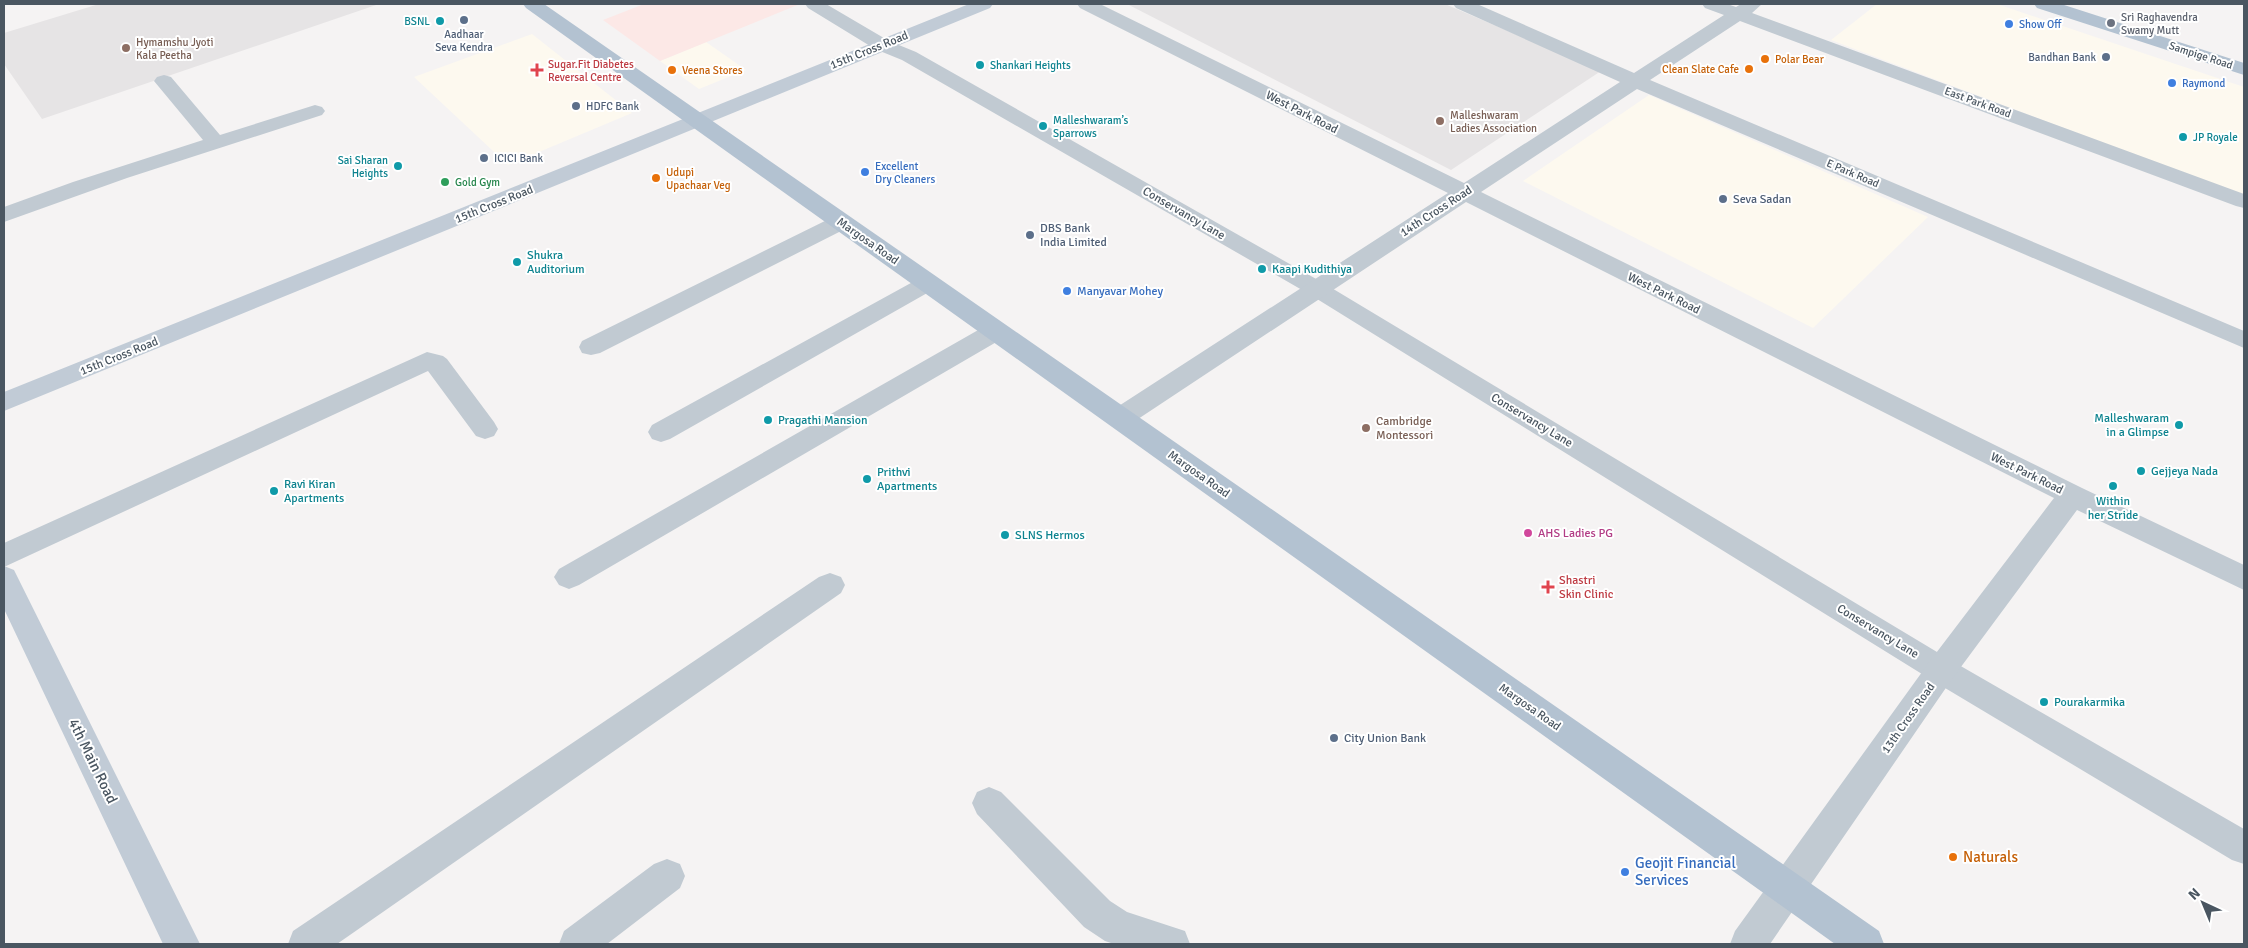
<svg xmlns="http://www.w3.org/2000/svg" width="2248" height="948" font-family="Signika,sans-serif">
<style>
.commercial{fill:#fdf9ef}
.education{fill:#e6e4e5}
.medical{fill:#fce8e6}
.lines{fill:none;stroke-linecap:round;stroke-linejoin:round}
.lane{fill:#c1cad2;fill-rule:evenodd}
.street{fill:#c1cad2;fill-rule:evenodd}
.secondary{fill:#c1cbd6;fill-rule:evenodd}
.primary{fill:#b3c2d1;fill-rule:evenodd}
.service-dot{fill:#5c6f8a;stroke:#fff;stroke-width:2}
.culture-dot{fill:#0f9aa8;stroke:#fff;stroke-width:2}
.worship-dot{fill:#6b7280;stroke:#fff;stroke-width:2}
.shop-dot{fill:#3f7fe0;stroke:#fff;stroke-width:2}
.education-dot{fill:#8d6e63;stroke:#fff;stroke-width:2}
.food-dot{fill:#e8710a;stroke:#fff;stroke-width:2}
.health-dot{fill:#e0444e;stroke:#fff;stroke-width:2}
.leisure-dot{fill:#2e9e5b;stroke:#fff;stroke-width:2}
.hotel-dot{fill:#d1479c;stroke:#fff;stroke-width:2}
.labels{text-anchor:middle;stroke-width:4;stroke-linejoin:round;paint-order:stroke}
.far-worship-label{font-size:11px;fill:#5b616d;stroke:#fff;text-anchor:start}
.far-culture-label{font-size:11px;fill:#0d838f;stroke:#fff;text-anchor:start}
.far-shop-label{font-size:11px;fill:#366cbe;stroke:#fff;text-anchor:start}
.far-service-label{font-size:11px;fill:#4e5e75;stroke:#fff;text-anchor:start}
.far-education-label{font-size:11px;fill:#785e54;stroke:#fff;text-anchor:start}
.far-street-label{font-size:11px;fill:#4a5661;stroke:#fff}
.far-food-label{font-size:11px;fill:#c56008;stroke:#fff;text-anchor:start}
.far-health-label{font-size:11px;fill:#be3a42;stroke:#fff;text-anchor:start}
.far-leisure-label{font-size:11px;fill:#27864d;stroke:#fff;text-anchor:start}
.street-label{font-size:12px;fill:#4a5661;stroke:#fff}
.service-label{font-size:12px;fill:#4e5e75;stroke:#fff;text-anchor:start}
.culture-label{font-size:12px;fill:#0d838f;stroke:#fff;text-anchor:start}
.shop-label{font-size:12px;fill:#366cbe;stroke:#fff;text-anchor:start}
.education-label{font-size:12px;fill:#785e54;stroke:#fff;text-anchor:start}
.hotel-label{font-size:12px;fill:#b23c85;stroke:#fff;text-anchor:start}
.health-label{font-size:12px;fill:#be3a42;stroke:#fff;text-anchor:start}
.near-street-label{font-size:15px;fill:#4a5661;stroke:#fff}
.near-food-label{font-size:15px;fill:#c56008;stroke:#fff;text-anchor:start}
.near-shop-label{font-size:15px;fill:#366cbe;stroke:#fff;text-anchor:start}
</style>
<rect width="100%" height="100%" fill="#f5f3f3"/>
<!-- commercial -->
<path class="commercial" d="M 1877,4 L 1997,4 L 2244,87 L 2244,196 L 1831,40 Z
M 532,34 L 632,113 L 508,165 L 414,77 Z
M 706,42 L 746,70 L 699,89 L 660,61 Z
M 1649,95 L 1928,217 L 1813,328 L 1523,181 Z"/>
<!-- education -->
<path class="education" d="M 99,4 L 379,4 L 42,119 L 4,64 L 4,33 Z
M 1127,4 L 1445,4 L 1601,71 L 1451,170 Z"/>
<!-- medical -->
<path class="medical" d="M 644,4 L 800,4 L 660,61 L 603,20 Z"/>
<g class="lines">
<!-- lane -->
<path class="lane" d="M 805,4 L 826,4 L 889,41 L 916,52 L 1325,284 L 1952,661 L 2244,829 L 2244,864 L 2232,860 L 1930,679 L 1309,294 L 902,60 L 875,49 L 808,8 Z
M 164,75 L 171,77 L 220,135 L 315,105 L 322,107 L 325,111 L 322,115 L 127,178 L 4,222 L 4,207 L 73,182 L 203,140 L 154,81 L 157,77 Z
M 841,215 L 849,217 L 852,222 L 849,227 L 600,353 L 591,355 L 582,353 L 579,347 L 582,341 L 833,217 Z
M 928,275 L 936,278 L 940,283 L 936,288 L 670,439 L 661,442 L 652,439 L 648,432 L 652,425 L 920,278 Z
M 996,323 L 1005,325 L 1008,331 L 1005,337 L 579,585 L 569,589 L 559,585 L 554,577 L 559,569 L 987,325 Z
M 830,573 L 841,577 L 845,585 L 841,593 L 337,944 L 288,944 L 293,931 L 819,577 Z
M 989,787 L 1001,792 L 1110,901 L 1127,912 L 1185,931 L 1190,944 L 1114,944 L 1105,941 L 1084,927 L 977,814 L 972,803 L 977,792 Z
M 667,859 L 680,864 L 685,876 L 680,888 L 607,944 L 559,944 L 564,931 L 654,864 Z"/>
<!-- street -->
<path class="street" d="M 1077,4 L 1100,4 L 1464,183 L 1620,82 L 1456,8 L 1453,4 L 1477,4 L 1634,73 L 1724,15 L 1705,8 L 1702,4 L 1727,4 L 1736,7 L 1741,4 L 1762,4 L 1752,13 L 2244,194 L 2244,208 L 2236,206 L 1740,21 L 1650,80 L 2244,331 L 2244,348 L 1637,89 L 1481,192 L 2082,488 L 2244,565 L 2244,590 L 2077,510 L 1952,679 L 1770,944 L 1730,944 L 1735,931 L 1930,661 L 2054,498 L 1466,202 L 1129,425 L 1120,427 L 1111,425 L 1107,418 L 1111,411 L 1448,193 L 1080,8 Z
M 427,352 L 443,356 L 447,359 L 494,422 L 498,429 L 494,436 L 485,439 L 476,436 L 428,371 L 4,567 L 4,543 Z"/>
<!-- secondary -->
<path class="secondary" d="M 969,4 L 993,4 L 990,8 L 4,411 L 4,392 Z
M 4,566 L 14,570 L 200,944 L 163,944 L 4,609 Z"/>
<!-- primary -->
<path class="primary" d="M 523,4 L 544,4 L 1879,931 L 1884,944 L 1835,944 L 526,8 Z
M 2034,4 L 2061,4 L 2244,63 L 2244,75 L 2037,8 Z"/>
</g>
<!-- markers -->
<g class="service-dot">
<circle cx="464" cy="20" r="5"/>
<circle cx="2106" cy="57" r="5"/>
<circle cx="576" cy="106" r="5"/>
<circle cx="484" cy="158" r="5"/>
<circle cx="1723" cy="199" r="5"/>
<circle cx="1030" cy="235" r="5"/>
<circle cx="1334" cy="738" r="5"/>
</g>
<g class="culture-dot">
<circle cx="440" cy="21" r="5"/>
<circle cx="980" cy="65" r="5"/>
<circle cx="1043" cy="126" r="5"/>
<circle cx="2183" cy="137" r="5"/>
<circle cx="398" cy="166" r="5"/>
<circle cx="517" cy="262" r="5"/>
<circle cx="1262" cy="269" r="5"/>
<circle cx="768" cy="420" r="5"/>
<circle cx="2179" cy="425" r="5"/>
<circle cx="2141" cy="471" r="5"/>
<circle cx="867" cy="479" r="5"/>
<circle cx="2113" cy="486" r="5"/>
<circle cx="274" cy="491" r="5"/>
<circle cx="1005" cy="535" r="5"/>
<circle cx="2044" cy="702" r="5"/>
</g>
<circle class="worship-dot" cx="2111" cy="23" r="5"/>
<g class="shop-dot">
<circle cx="2009" cy="24" r="5"/>
<circle cx="2172" cy="83" r="5"/>
<circle cx="865" cy="172" r="5"/>
<circle cx="1067" cy="291" r="5"/>
<circle cx="1625" cy="872" r="5"/>
</g>
<g class="education-dot">
<circle cx="126" cy="48" r="5"/>
<circle cx="1440" cy="121" r="5"/>
<circle cx="1366" cy="428" r="5"/>
</g>
<g class="food-dot">
<circle cx="1765" cy="59" r="5"/>
<circle cx="1749" cy="69" r="5"/>
<circle cx="672" cy="70" r="5"/>
<circle cx="656" cy="178" r="5"/>
<circle cx="1953" cy="857" r="5"/>
</g>
<g class="health-dot">
<path d="M534.5 62.5h5v5h5v5h-5v5h-5v-5h-5v-5h5z"/>
<path d="M1545.5 579.5h5v5h5v5h-5v5h-5v-5h-5v-5h5z"/>
</g>
<circle class="leisure-dot" cx="445" cy="182" r="5"/>
<circle class="hotel-dot" cx="1528" cy="533" r="5"/>
<g class="labels">
<!-- far-worship labels -->
<g class="far-worship-label">
<text x="2121" y="21">Sri Raghavendra<tspan x="2121" dy="13">Swamy Mutt</tspan></text>
</g>
<!-- far-culture labels -->
<g class="far-culture-label">
<text x="430" y="25" text-anchor="end">BSNL</text>
<text x="990" y="69">Shankari Heights</text>
<text x="1053" y="124">Malleshwaram’s<tspan x="1053" dy="13">Sparrows</tspan></text>
<text x="2193" y="141">JP Royale</text>
<text x="388" y="164" text-anchor="end">Sai Sharan<tspan x="388" dy="13">Heights</tspan></text>
</g>
<!-- far-shop labels -->
<g class="far-shop-label">
<text x="2019" y="28">Show Off</text>
<text x="2182" y="87">Raymond</text>
<text x="875" y="170">Excellent<tspan x="875" dy="13">Dry Cleaners</tspan></text>
</g>
<!-- far-service labels -->
<g class="far-service-label">
<text x="464" y="38" text-anchor="middle">Aadhaar<tspan x="464" dy="13">Seva Kendra</tspan></text>
<text x="2096" y="61" text-anchor="end">Bandhan Bank</text>
<text x="586" y="110">HDFC Bank</text>
<text x="494" y="162">ICICI Bank</text>
</g>
<!-- far-education labels -->
<g class="far-education-label">
<text x="136" y="46">Hymamshu Jyoti<tspan x="136" dy="13">Kala Peetha</tspan></text>
<text x="1450" y="119">Malleshwaram<tspan x="1450" dy="13">Ladies Association</tspan></text>
</g>
<!-- far-street labels -->
<g class="far-street-label">
<text transform="translate(2201 55) rotate(18)" y="4">Sampige Road</text>
<text transform="translate(1978 102) rotate(20)" y="4">East Park Road</text>
<text transform="translate(1853 173) rotate(23)" y="4">E Park Road</text>
</g>
<!-- far-food labels -->
<g class="far-food-label">
<text x="1775" y="63">Polar Bear</text>
<text x="1739" y="73" text-anchor="end">Clean Slate Cafe</text>
<text x="682" y="74">Veena Stores</text>
<text x="666" y="176">Udupi<tspan x="666" dy="13">Upachaar Veg</tspan></text>
</g>
<!-- far-health labels -->
<g class="far-health-label">
<text x="548" y="68">Sugar.Fit Diabetes<tspan x="548" dy="13">Reversal Centre</tspan></text>
</g>
<!-- far-leisure labels -->
<g class="far-leisure-label">
<text x="455" y="186">Gold Gym</text>
</g>
<!-- street labels -->
<g class="street-label">
<text transform="translate(869 50) rotate(-22)" y="4">15th Cross Road</text>
<text transform="translate(1302 112) rotate(27)" y="4">West Park Road</text>
<text transform="translate(494 204) rotate(-22)" y="4">15th Cross Road</text>
<text transform="translate(1436 211) rotate(-33)" y="4">14th Cross Road</text>
<text transform="translate(1184 213) rotate(30)" y="4">Conservancy Lane</text>
<text transform="translate(868 241) rotate(35)" y="4">Margosa Road</text>
<text transform="translate(1664 293) rotate(26)" y="4">West Park Road</text>
<text transform="translate(119 356) rotate(-22)" y="4">15th Cross Road</text>
<text transform="translate(1532 420) rotate(31)" y="4">Conservancy Lane</text>
<text transform="translate(2027 473) rotate(26)" y="4">West Park Road</text>
<text transform="translate(1199 474) rotate(35)" y="4">Margosa Road</text>
<text transform="translate(1878 631) rotate(31)" y="4">Conservancy Lane</text>
<text transform="translate(1530 707) rotate(35)" y="4">Margosa Road</text>
<text transform="translate(1908 718) rotate(-55)" y="4">13th Cross Road</text>
</g>
<!-- service labels -->
<g class="service-label">
<text x="1733" y="203">Seva Sadan</text>
<text x="1040" y="232">DBS Bank<tspan x="1040" dy="14">India Limited</tspan></text>
<text x="1344" y="742">City Union Bank</text>
</g>
<!-- culture labels -->
<g class="culture-label">
<text x="527" y="259">Shukra<tspan x="527" dy="14">Auditorium</tspan></text>
<text x="1272" y="273">Kaapi Kudithiya</text>
<text x="2169" y="422" text-anchor="end">Malleshwaram<tspan x="2169" dy="14">in a Glimpse</tspan></text>
<text x="778" y="424">Pragathi Mansion</text>
<text x="2151" y="475">Gejjeya Nada</text>
<text x="877" y="476">Prithvi<tspan x="877" dy="14">Apartments</tspan></text>
<text x="284" y="488">Ravi Kiran<tspan x="284" dy="14">Apartments</tspan></text>
<text x="2113" y="505" text-anchor="middle">Within<tspan x="2113" dy="14">her Stride</tspan></text>
<text x="1015" y="539">SLNS Hermos</text>
<text x="2054" y="706">Pourakarmika</text>
</g>
<!-- shop labels -->
<g class="shop-label">
<text x="1077" y="295">Manyavar Mohey</text>
</g>
<!-- education labels -->
<g class="education-label">
<text x="1376" y="425">Cambridge<tspan x="1376" dy="14">Montessori</tspan></text>
</g>
<!-- hotel labels -->
<g class="hotel-label">
<text x="1538" y="537">AHS Ladies PG</text>
</g>
<!-- health labels -->
<g class="health-label">
<text x="1559" y="584">Shastri<tspan x="1559" dy="14">Skin Clinic</tspan></text>
</g>
<!-- near-street labels -->
<g class="near-street-label">
<text transform="translate(93 761) rotate(64)" y="5">4th Main Road</text>
</g>
<!-- near-food labels -->
<g class="near-food-label">
<text x="1963" y="862">Naturals</text>
</g>
<!-- near-shop labels -->
<g class="near-shop-label">
<text x="1635" y="868">Geojit Financial<tspan x="1635" dy="17">Services</tspan></text>
</g>
</g>
<!-- border -->
<rect width="2248" height="948" fill="none" stroke="#4a5661" stroke-width="10"/>
<!-- north arrow -->
<g transform="translate(2203 903) rotate(316)" stroke="#ffffff" stroke-width="4" paint-order="stroke">
<path d="M0-4L9 19L0 12L-9 19Z" fill="#4a5661"/>
<text y="-8" font-size="14" font-weight="bold" text-anchor="middle" fill="#4a5661">N</text>
</g>
</svg>
